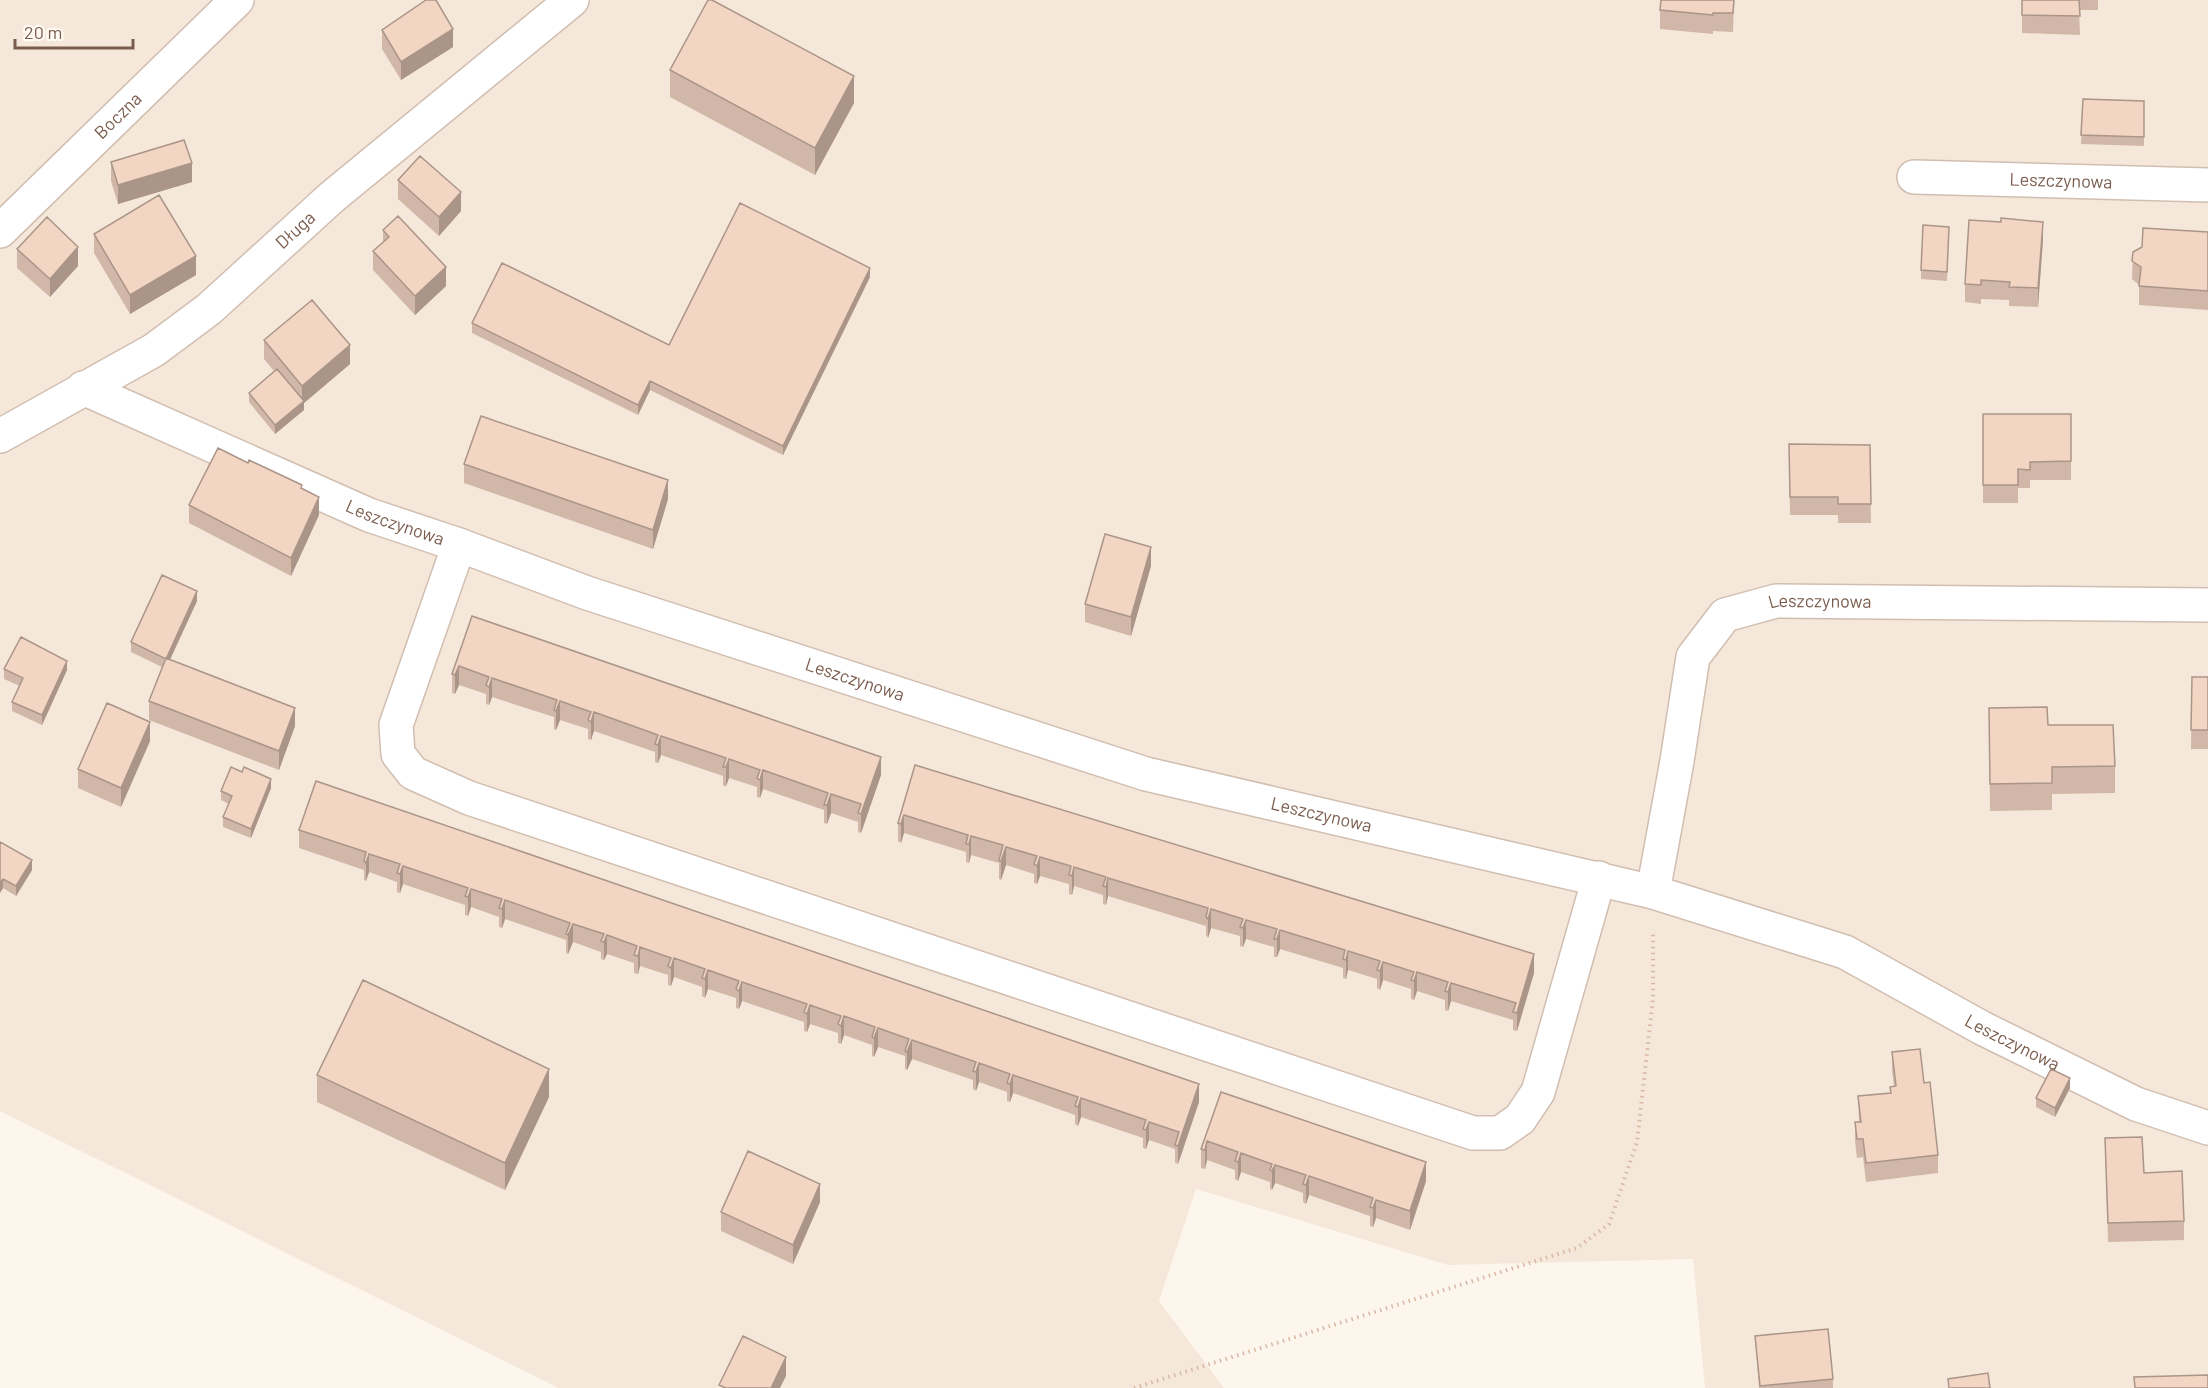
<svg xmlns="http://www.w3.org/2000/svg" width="2208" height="1388" font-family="Barlow,sans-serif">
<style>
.residential{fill:#f5e8da}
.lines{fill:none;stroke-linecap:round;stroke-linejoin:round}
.minor-casing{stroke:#d1beb0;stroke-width:36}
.path{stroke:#d9b8a5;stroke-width:4;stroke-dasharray:1.5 4.5;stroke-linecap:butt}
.minor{stroke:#fff;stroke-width:33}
.wall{fill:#d1b7a8}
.shaded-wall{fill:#aa9588}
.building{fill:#f3d5c3;stroke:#aa9588;stroke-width:1.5}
.labels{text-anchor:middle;stroke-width:5;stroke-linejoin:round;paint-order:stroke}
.street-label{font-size:18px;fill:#7a5c4d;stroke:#fffaf3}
</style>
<rect width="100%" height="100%" fill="#fdf6ec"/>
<!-- residential -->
<path class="residential" d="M 0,0 L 2208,0 L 2208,1388 L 1705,1388 L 1693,1259 L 1448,1265 L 1196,1189 L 1159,1301 L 1224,1388 L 559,1388 L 0,1111 Z"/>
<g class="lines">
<defs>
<g id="minor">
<path id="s1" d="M 1914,177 L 2208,185"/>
<path id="s2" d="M 0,231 L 237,0"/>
<path id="s3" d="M 83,388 L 369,515 L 459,545 L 587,593 L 1146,774 L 1653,892 L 1845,952 L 1982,1028 L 2136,1104 L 2208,1128"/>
<path id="s4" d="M 0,436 L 154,350 L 209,309 L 332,197 L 572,0"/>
<path d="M 459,545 L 396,725 L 398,754 L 413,773 L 469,798 L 1473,1133 L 1500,1133 L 1520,1119 L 1538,1092 L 1599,878"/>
<path id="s5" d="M 1653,892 L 1677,761 L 1693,657 L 1725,615 L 1776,601 L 2208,605"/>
</g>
</defs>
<!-- minor casing -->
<use href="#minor" class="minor-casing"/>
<!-- path -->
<path class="path" d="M 1134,1388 L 1577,1248 L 1609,1224 L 1637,1142 L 1653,999 L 1653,931"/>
<!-- minor -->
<use href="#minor" class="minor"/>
</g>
<!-- wall -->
<path class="wall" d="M 1734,0 L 1733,32 L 1713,31 L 1713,34 L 1660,29 L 1660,10 Z
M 2022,0 L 2098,0 L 2098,10 L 2079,10 L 2080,35 L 2022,33 Z
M 382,30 L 453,47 L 401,80 L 382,49 Z
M 670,70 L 854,103 L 815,175 L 670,97 Z
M 2083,99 L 2144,101 L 2144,146 L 2081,144 Z
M 111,162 L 192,182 L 118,204 L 111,181 Z
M 398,180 L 461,211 L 439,236 L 398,199 Z
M 383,230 L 446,286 L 415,315 L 373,270 L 373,251 L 383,243 Z
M 2208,232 L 2208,310 L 2139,305 L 2139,285 L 2132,279 L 2133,252 Z
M 94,234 L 196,275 L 130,314 L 94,253 Z
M 1949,236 L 1947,281 L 1921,279 L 1921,270 Z
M 2043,240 L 2038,307 L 2009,306 L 2009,300 L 1981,299 L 1981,304 L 1965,302 L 1965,284 Z
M 17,249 L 78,266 L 50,297 L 17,268 Z
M 870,277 L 783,455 L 650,390 L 638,415 L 472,333 L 472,323 L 669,345 Z
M 264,340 L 350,364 L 304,403 L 304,410 L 275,434 L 249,402 L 249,393 L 274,371 L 264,359 Z
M 1983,414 L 2071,414 L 2071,480 L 2030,480 L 2030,488 L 2018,488 L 2018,503 L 1983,503 Z
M 1789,444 L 1870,445 L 1871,523 L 1838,523 L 1838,515 L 1790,515 Z
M 464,464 L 668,499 L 653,549 L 464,483 Z
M 302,489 L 319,515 L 291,576 L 189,523 L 189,505 Z
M 1151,566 L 1131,636 L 1085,622 L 1085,604 Z
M 197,601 L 170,660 L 295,726 L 279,770 L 149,720 L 149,701 L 162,667 L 131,652 L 131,642 Z
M 472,616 L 881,775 L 861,833 L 858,832 L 858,822 L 831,813 L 827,824 L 824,823 L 824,810 L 763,789 L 760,798 L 757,797 L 757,787 L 729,778 L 726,786 L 723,786 L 723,776 L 661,755 L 658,763 L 655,762 L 655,752 L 594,731 L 591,740 L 588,739 L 588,729 L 560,720 L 556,730 L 554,729 L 554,717 L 492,697 L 489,705 L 486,704 L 486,694 L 459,685 L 455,694 L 452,693 L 452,674 Z
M 4,669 L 67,670 L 42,725 L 12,711 L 12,702 L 20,686 L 4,679 Z
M 2192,677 L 2208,677 L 2208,749 L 2191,749 Z
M 1989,708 L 2048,725 L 2115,766 L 2115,793 L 2052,794 L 2052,810 L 1990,811 Z
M 150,741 L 121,807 L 78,788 L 78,769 Z
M 915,765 L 1534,973 L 1517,1031 L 1513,1030 L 1513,1020 L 1451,1001 L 1448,1011 L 1445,1010 L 1445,1000 L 1417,991 L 1414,1000 L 1411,999 L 1411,989 L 1383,980 L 1380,990 L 1377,988 L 1377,979 L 1348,970 L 1346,979 L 1343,978 L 1343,968 L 1280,949 L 1277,957 L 1274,957 L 1274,947 L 1246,939 L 1243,947 L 1240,946 L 1240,936 L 1211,928 L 1208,938 L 1206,935 L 1206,926 L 1108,896 L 1106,905 L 1103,904 L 1103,895 L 1074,886 L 1072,895 L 1069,894 L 1069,884 L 1040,876 L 1037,884 L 1034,883 L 1034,874 L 1006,865 L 1001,880 L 999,879 L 999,863 L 971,855 L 969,863 L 966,862 L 966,852 L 904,833 L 901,843 L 898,841 L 898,823 Z
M 271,788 L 251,838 L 223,827 L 223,817 L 229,804 L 221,800 L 221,791 Z
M 299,830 L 1199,1102 L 1178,1164 L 1175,1163 L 1175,1149 L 1149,1140 L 1146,1149 L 1143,1148 L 1143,1138 L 1081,1117 L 1078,1126 L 1075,1124 L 1075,1115 L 1013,1093 L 1010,1102 L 1007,1101 L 1007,1092 L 979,1082 L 976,1091 L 973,1089 L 973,1080 L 912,1059 L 907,1070 L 905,1069 L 905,1056 L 878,1047 L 874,1057 L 872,1056 L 872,1045 L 844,1035 L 841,1044 L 838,1043 L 838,1033 L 810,1024 L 807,1032 L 804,1031 L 804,1022 L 742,1001 L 739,1009 L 736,1008 L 736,998 L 708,989 L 705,998 L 702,996 L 702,987 L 674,977 L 671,986 L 668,985 L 668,975 L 640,966 L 638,974 L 634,973 L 634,963 L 607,954 L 604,960 L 601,959 L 601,952 L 573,942 L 568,954 L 566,953 L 566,940 L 505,919 L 502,928 L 499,927 L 499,917 L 471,907 L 468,916 L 465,915 L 465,905 L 403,884 L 400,893 L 397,892 L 397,882 L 369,872 L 366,881 L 364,880 L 364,870 L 299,848 Z
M 0,842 L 32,870 L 16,896 L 3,888 L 0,893 Z
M 1892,1052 L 1924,1083 L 1938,1155 L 1938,1173 L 1866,1182 L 1863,1157 L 1857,1158 L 1855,1141 L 1855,1122 L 1859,1122 L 1858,1096 L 1890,1093 L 1890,1087 L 1894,1086 L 1892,1071 Z
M 317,1075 L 549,1097 L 505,1190 L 317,1102 Z
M 2070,1088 L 2055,1117 L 2036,1107 L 2036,1098 Z
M 1221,1092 L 1426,1181 L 1410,1230 L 1376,1218 L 1373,1227 L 1370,1226 L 1370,1216 L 1309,1195 L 1306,1204 L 1303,1202 L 1303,1193 L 1275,1183 L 1272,1190 L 1270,1189 L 1270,1182 L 1241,1172 L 1238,1181 L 1235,1179 L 1235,1170 L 1207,1160 L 1205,1169 L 1201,1168 L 1201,1149 Z
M 2105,1138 L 2144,1173 L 2184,1221 L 2184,1240 L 2108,1242 Z
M 820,1202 L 793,1264 L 721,1231 L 721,1212 Z
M 1755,1336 L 1833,1379 L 1833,1388 L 1759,1388 Z"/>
<!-- shaded-wall -->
<path class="shaded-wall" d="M 453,29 L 453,47 L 401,80 L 401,62 Z
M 854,76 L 854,103 L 815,175 L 815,148 Z
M 192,163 L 192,182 L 118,204 L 118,185 Z
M 461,192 L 461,211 L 439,236 L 439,217 Z
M 2043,222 L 2043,240 L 2038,307 L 2038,288 Z
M 78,247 L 78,266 L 50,297 L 50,279 Z
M 196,256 L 196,275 L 130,314 L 130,295 Z
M 446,267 L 446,286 L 415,315 L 415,296 Z
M 870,268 L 870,277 L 783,455 L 783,446 Z
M 350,345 L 350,364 L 304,403 L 304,410 L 275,434 L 275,425 L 302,402 L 302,386 Z
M 650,381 L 650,390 L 638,415 L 638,405 Z
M 668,480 L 668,499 L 653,549 L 653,530 Z
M 319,497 L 319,515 L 291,576 L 291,558 Z
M 1151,547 L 1151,566 L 1131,636 L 1131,617 Z
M 197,591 L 197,601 L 166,668 L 166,659 Z
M 67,661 L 67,670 L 42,725 L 42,715 Z
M 459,666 L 459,685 L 455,694 L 455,675 Z
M 492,678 L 492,697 L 489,705 L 489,687 Z
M 560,701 L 560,720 L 556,730 L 556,711 Z
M 295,708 L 295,726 L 279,770 L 279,751 Z
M 594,712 L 594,731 L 591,740 L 591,722 Z
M 150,722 L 150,741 L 121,807 L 121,788 Z
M 661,736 L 661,755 L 658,763 L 658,745 Z
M 881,757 L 881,775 L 861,833 L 861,814 Z
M 729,759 L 729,778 L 726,786 L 726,767 Z
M 763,770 L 763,789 L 760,798 L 760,780 Z
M 271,779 L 271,788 L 251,838 L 251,829 Z
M 831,794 L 831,813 L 827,824 L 827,805 Z
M 904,815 L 904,833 L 901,843 L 901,824 Z
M 971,836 L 971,855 L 969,863 L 969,844 Z
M 1006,847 L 1006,865 L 1001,880 L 1001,861 Z
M 369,854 L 369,872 L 366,881 L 366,863 Z
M 1040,857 L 1040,876 L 1037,884 L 1037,866 Z
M 32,860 L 32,870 L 16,896 L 16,886 Z
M 403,866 L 403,884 L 400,893 L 400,874 Z
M 1074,867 L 1074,886 L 1072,895 L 1072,876 Z
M 1108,878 L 1108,896 L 1106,905 L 1106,887 Z
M 3,879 L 3,888 L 0,893 L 0,883 Z
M 471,889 L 471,907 L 468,916 L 468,897 Z
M 505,900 L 505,919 L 502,928 L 502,909 Z
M 1211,909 L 1211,928 L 1208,938 L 1208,919 Z
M 1246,920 L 1246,939 L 1243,947 L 1243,928 Z
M 573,924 L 573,942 L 568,954 L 568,935 Z
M 1280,930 L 1280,949 L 1277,957 L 1277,939 Z
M 607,935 L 607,954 L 604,960 L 604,942 Z
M 640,947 L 640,966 L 638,974 L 638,956 Z
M 1348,951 L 1348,970 L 1346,979 L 1346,960 Z
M 1534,954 L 1534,973 L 1517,1031 L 1517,1013 Z
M 674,958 L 674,977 L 671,986 L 671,968 Z
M 1383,962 L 1383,980 L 1380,990 L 1380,971 Z
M 708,970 L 708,989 L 705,998 L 705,979 Z
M 1417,972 L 1417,991 L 1414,1000 L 1414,981 Z
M 742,982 L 742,1001 L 739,1009 L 739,991 Z
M 1451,983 L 1451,1001 L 1448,1011 L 1448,992 Z
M 810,1005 L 810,1024 L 807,1032 L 807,1014 Z
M 844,1016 L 844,1035 L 841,1044 L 841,1026 Z
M 878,1028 L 878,1047 L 874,1057 L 874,1038 Z
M 912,1040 L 912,1059 L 907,1070 L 907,1052 Z
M 979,1063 L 979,1082 L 976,1091 L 976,1072 Z
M 549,1069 L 549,1097 L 505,1190 L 505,1163 Z
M 1013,1075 L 1013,1093 L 1010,1102 L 1010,1084 Z
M 2070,1078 L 2070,1088 L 2055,1117 L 2055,1108 Z
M 1199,1084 L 1199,1102 L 1178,1164 L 1178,1146 Z
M 1081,1098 L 1081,1117 L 1078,1126 L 1078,1107 Z
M 1149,1122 L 1149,1140 L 1146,1149 L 1146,1130 Z
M 1207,1141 L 1207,1160 L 1205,1169 L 1205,1150 Z
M 1241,1153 L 1241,1172 L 1238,1181 L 1238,1162 Z
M 1426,1162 L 1426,1181 L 1410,1230 L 1410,1211 Z
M 1275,1165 L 1275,1183 L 1272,1190 L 1272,1171 Z
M 1309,1176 L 1309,1195 L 1306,1204 L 1306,1185 Z
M 820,1184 L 820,1202 L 793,1264 L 793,1245 Z
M 1376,1200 L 1376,1218 L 1373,1227 L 1373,1208 Z
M 786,1357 L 786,1376 L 780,1388 L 771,1388 Z"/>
<!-- building -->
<path class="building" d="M 426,0 L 436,0 L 453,29 L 401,62 L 382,30 Z
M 708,0 L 712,0 L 854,76 L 815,148 L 670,70 Z
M 1661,0 L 1734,0 L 1733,13 L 1713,13 L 1713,15 L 1660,10 Z
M 2022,0 L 2079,0 L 2080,16 L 2022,15 Z
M 2083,99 L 2144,101 L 2144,137 L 2081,135 Z
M 184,140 L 192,163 L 118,185 L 111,162 Z
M 420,156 L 461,192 L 439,217 L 398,180 Z
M 159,195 L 196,256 L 130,295 L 94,234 Z
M 740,203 L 870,268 L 783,446 L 650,381 L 638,405 L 472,323 L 502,263 L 669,345 Z
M 398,216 L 446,267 L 415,296 L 373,251 L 389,237 L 383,230 Z
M 47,217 L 78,247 L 50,279 L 17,249 Z
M 2001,218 L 2043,222 L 2038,288 L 2009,287 L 2010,282 L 1981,280 L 1981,285 L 1965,284 L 1969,220 L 2001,222 Z
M 1923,225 L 1949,227 L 1947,272 L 1921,270 Z
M 2143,228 L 2208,232 L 2208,291 L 2139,286 L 2141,267 L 2132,261 L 2133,252 L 2142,247 Z
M 312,300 L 350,345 L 302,386 L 264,340 Z
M 277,369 L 304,401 L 275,425 L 249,393 Z
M 1983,414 L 2071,414 L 2071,461 L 2030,462 L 2030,470 L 2018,469 L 2018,485 L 1983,485 Z
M 481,416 L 668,480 L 653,530 L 464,464 Z
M 1789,444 L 1870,445 L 1871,504 L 1838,504 L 1838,497 L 1790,497 Z
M 218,448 L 248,463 L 249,460 L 302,485 L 301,488 L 319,497 L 291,558 L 189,505 Z
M 1105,534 L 1151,547 L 1131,617 L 1085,604 Z
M 162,575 L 197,591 L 166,659 L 131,642 Z
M 472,616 L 881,757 L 861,814 L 858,813 L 861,804 L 831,794 L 827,805 L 824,805 L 828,793 L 763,770 L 760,780 L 757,778 L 760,770 L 729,759 L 726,767 L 723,767 L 726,758 L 661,736 L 658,745 L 655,744 L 658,735 L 594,712 L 591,722 L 588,720 L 591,712 L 560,701 L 556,711 L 554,710 L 557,700 L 492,678 L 489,687 L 486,685 L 489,677 L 459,666 L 455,675 L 452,674 Z
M 21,637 L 67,661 L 42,715 L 12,702 L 23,678 L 4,669 Z
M 166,658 L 295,708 L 279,751 L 149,701 Z
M 2192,677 L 2208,677 L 2208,730 L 2191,730 Z
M 107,703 L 150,722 L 121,788 L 78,769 Z
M 2047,707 L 2048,725 L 2113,725 L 2115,766 L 2052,767 L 2052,783 L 1990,784 L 1989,708 Z
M 915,765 L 1534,954 L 1517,1013 L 1513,1012 L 1516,1003 L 1451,983 L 1448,992 L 1445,991 L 1448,982 L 1417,972 L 1414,981 L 1411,980 L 1414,972 L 1383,962 L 1380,971 L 1377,970 L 1380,961 L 1348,951 L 1346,960 L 1343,959 L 1345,950 L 1280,930 L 1277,939 L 1274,939 L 1277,929 L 1246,920 L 1243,928 L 1240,927 L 1243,919 L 1211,909 L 1208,919 L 1206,917 L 1208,908 L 1108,878 L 1106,887 L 1103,886 L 1106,877 L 1074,867 L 1072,876 L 1069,875 L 1071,866 L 1040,857 L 1037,866 L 1034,864 L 1037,856 L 1006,847 L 1001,861 L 999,860 L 1003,845 L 971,836 L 969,844 L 966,844 L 968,835 L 904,815 L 901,824 L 898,823 Z
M 231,767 L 242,772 L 244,767 L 271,779 L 251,829 L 223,817 L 232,796 L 221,791 Z
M 316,781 L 1199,1084 L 1178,1146 L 1175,1145 L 1179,1132 L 1149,1122 L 1146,1130 L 1143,1129 L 1146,1120 L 1081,1098 L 1078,1107 L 1075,1106 L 1078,1097 L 1013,1075 L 1010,1084 L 1007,1083 L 1010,1074 L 979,1063 L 976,1072 L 973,1071 L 976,1062 L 912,1040 L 907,1052 L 905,1051 L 909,1039 L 878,1028 L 874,1038 L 872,1037 L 875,1027 L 844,1016 L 841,1026 L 838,1024 L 841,1016 L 810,1005 L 807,1014 L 804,1012 L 807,1004 L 742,982 L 739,991 L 736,989 L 739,981 L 708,970 L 705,979 L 702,978 L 705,969 L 674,958 L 671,968 L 668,966 L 671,958 L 640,947 L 638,956 L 634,955 L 637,946 L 607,935 L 604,942 L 601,941 L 604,934 L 573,924 L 568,935 L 566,934 L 570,923 L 505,900 L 502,909 L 499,908 L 502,899 L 471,889 L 468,897 L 465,896 L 468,888 L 403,866 L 400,874 L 397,873 L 400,864 L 369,854 L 366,863 L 364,861 L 366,852 L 299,830 Z
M 0,842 L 32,860 L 16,886 L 3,879 L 0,883 Z
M 363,980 L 549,1069 L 505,1163 L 317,1075 Z
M 1920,1049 L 1924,1083 L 1930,1082 L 1938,1155 L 1866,1163 L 1863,1139 L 1857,1139 L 1855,1122 L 1861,1122 L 1858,1096 L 1891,1093 L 1890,1087 L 1896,1086 L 1892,1052 Z
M 2051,1069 L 2070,1078 L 2055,1108 L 2036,1098 Z
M 1221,1092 L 1426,1162 L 1410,1211 L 1376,1200 L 1373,1208 L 1370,1207 L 1373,1198 L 1309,1176 L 1306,1185 L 1303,1184 L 1306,1175 L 1275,1165 L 1272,1171 L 1270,1170 L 1272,1164 L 1241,1153 L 1238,1162 L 1235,1161 L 1238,1152 L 1207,1141 L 1205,1150 L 1201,1149 Z
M 2142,1137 L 2144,1173 L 2182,1171 L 2184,1221 L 2108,1223 L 2105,1138 Z
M 748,1151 L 820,1184 L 793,1245 L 721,1212 Z
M 1828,1329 L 1833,1379 L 1760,1386 L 1755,1336 Z
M 743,1336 L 786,1357 L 771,1388 L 726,1388 L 719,1385 Z
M 1988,1373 L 1990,1388 L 1949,1388 L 1948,1379 Z
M 2208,1375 L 2208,1388 L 2135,1388 L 2134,1377 Z"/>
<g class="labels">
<!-- street labels -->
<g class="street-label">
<text dy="6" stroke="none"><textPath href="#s2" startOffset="165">Boczna</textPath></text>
<text dy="6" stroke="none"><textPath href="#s1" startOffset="147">Leszczynowa</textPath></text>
<text dy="6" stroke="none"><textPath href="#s4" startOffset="362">Długa</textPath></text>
<text dy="6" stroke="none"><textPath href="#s3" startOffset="340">Leszczynowa</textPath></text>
<text dy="6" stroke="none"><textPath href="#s5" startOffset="388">Leszczynowa</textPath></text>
<text dy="6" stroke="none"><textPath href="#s3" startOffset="826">Leszczynowa</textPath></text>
<text dy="6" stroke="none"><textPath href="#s3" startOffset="1312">Leszczynowa</textPath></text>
<text dy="6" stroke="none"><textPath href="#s3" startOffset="2044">Leszczynowa</textPath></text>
</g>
</g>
<!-- scale -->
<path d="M15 39v9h118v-9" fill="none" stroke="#7a5c4d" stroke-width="3"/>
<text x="24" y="39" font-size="18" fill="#7a5c4d" stroke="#fffaf3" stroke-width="4.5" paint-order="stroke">20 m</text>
</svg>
